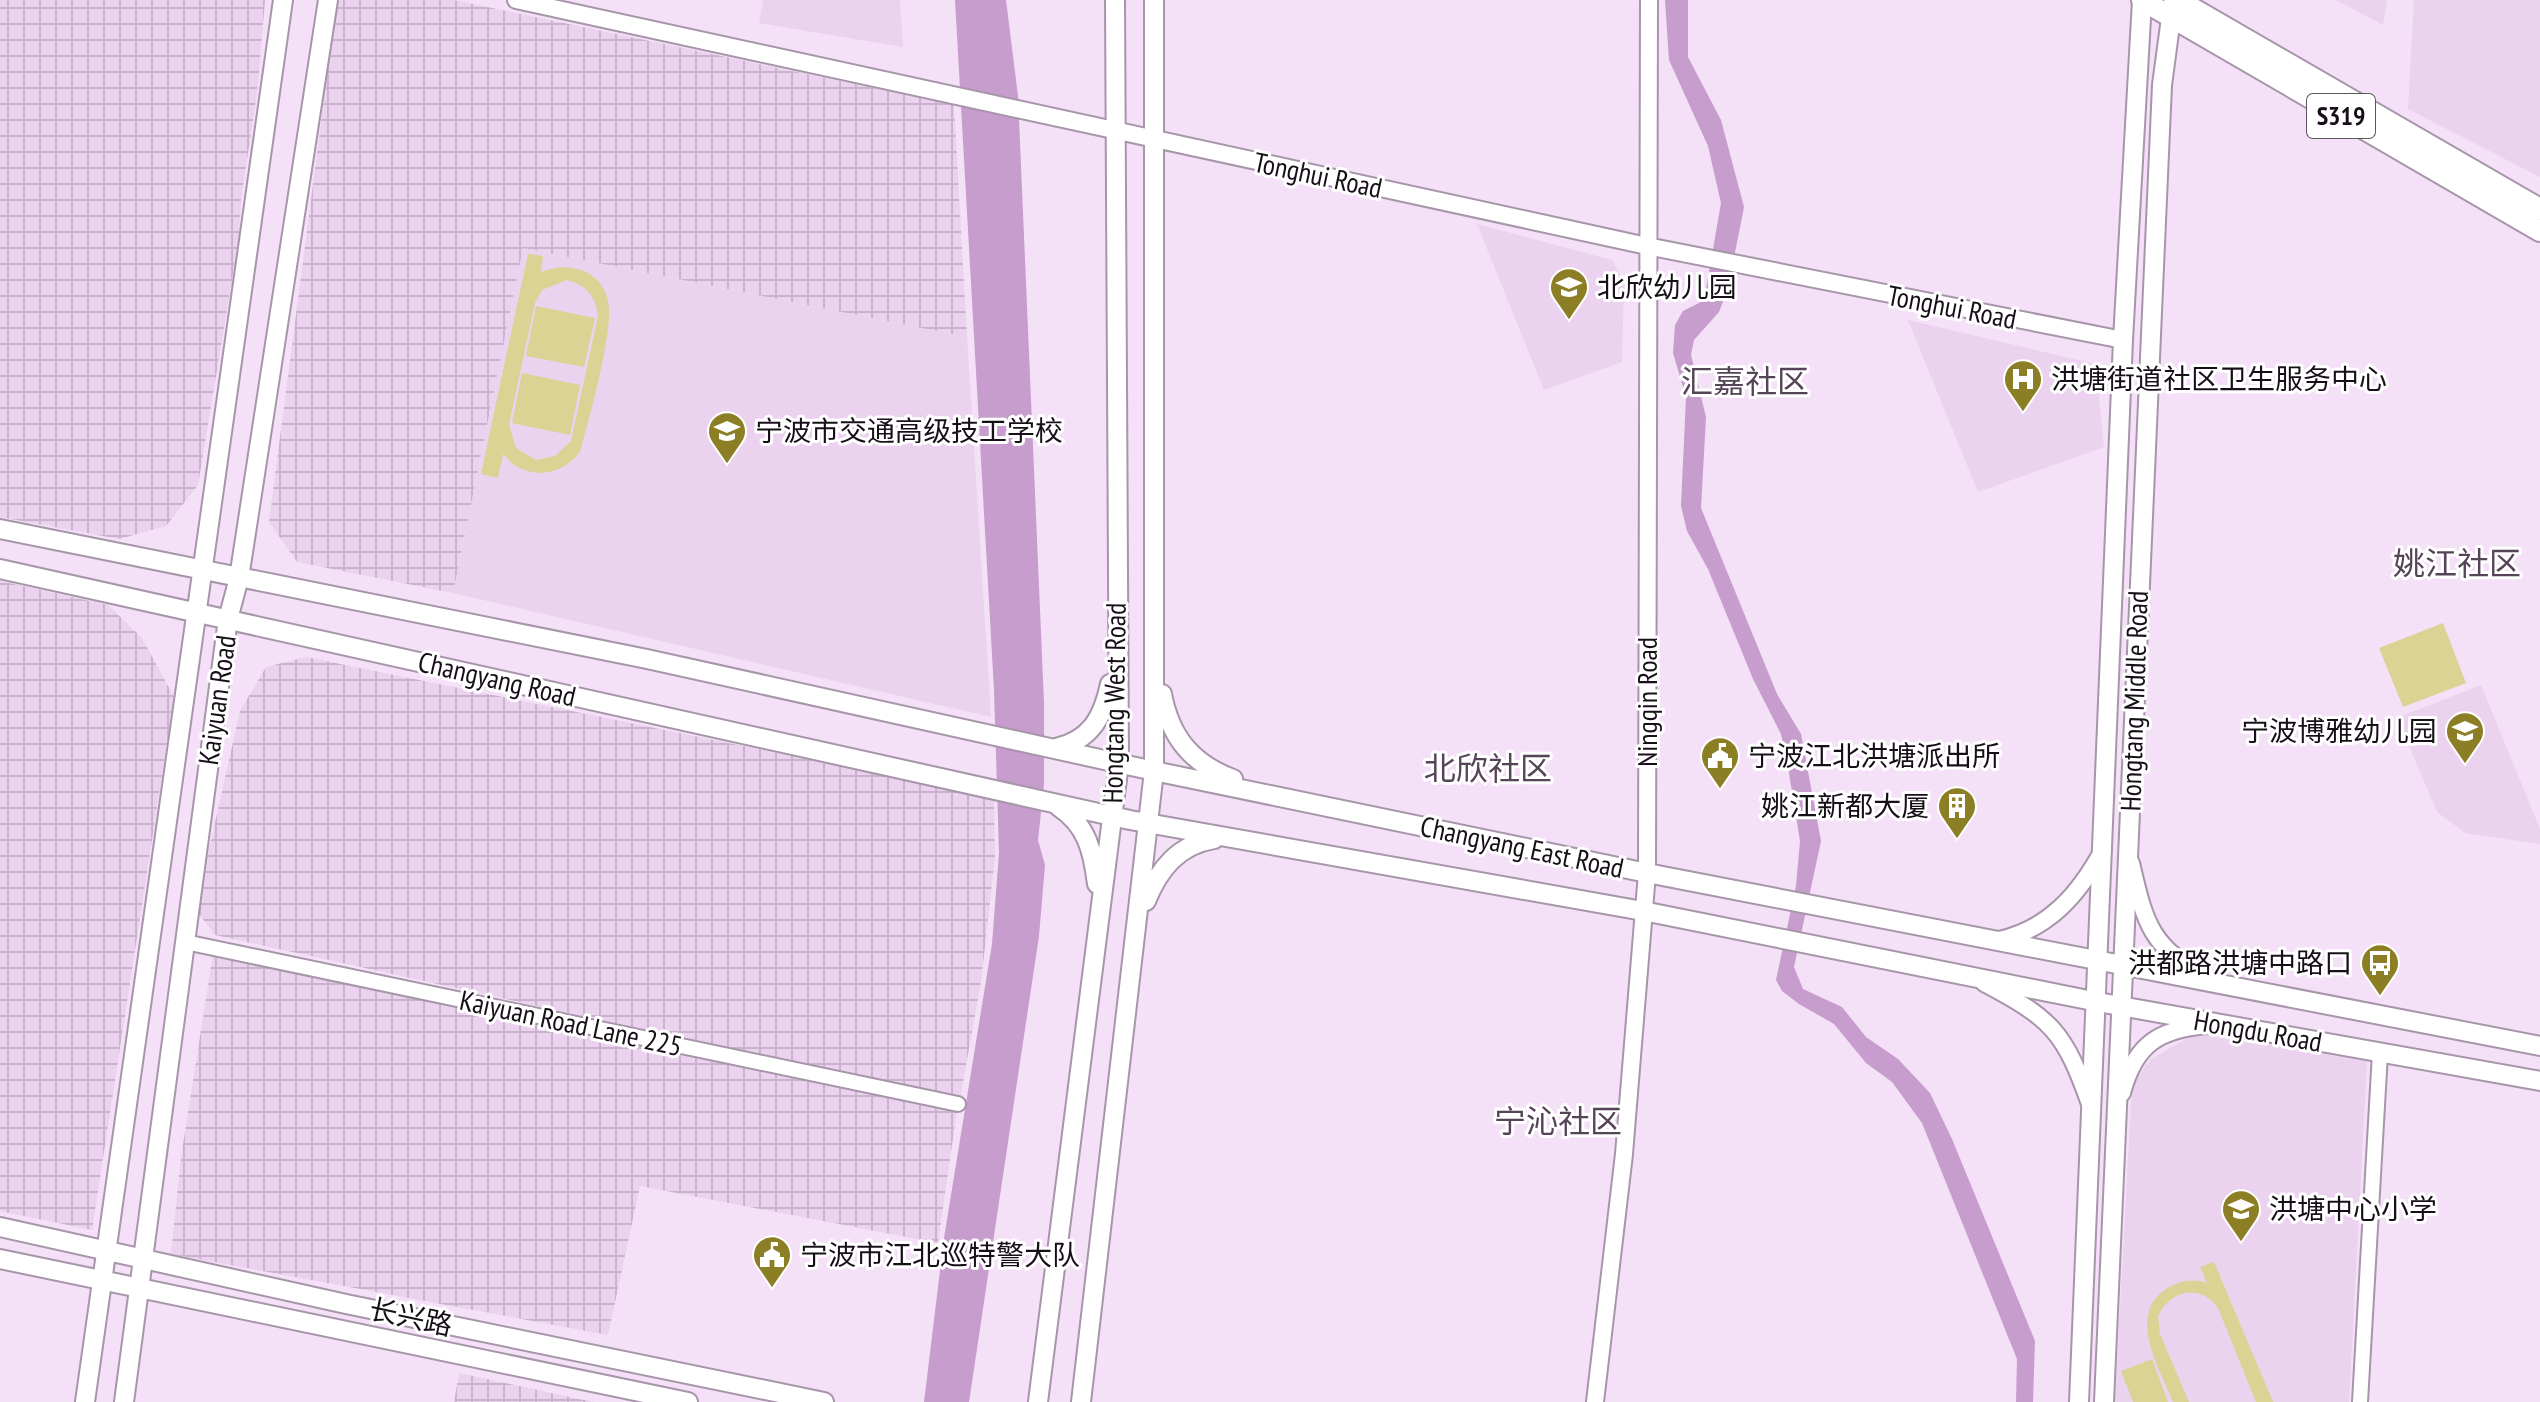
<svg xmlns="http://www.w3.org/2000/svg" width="2540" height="1402" font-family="'PT Sans Narrow','Noto Sans SC',sans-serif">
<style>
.built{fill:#ebd2ef}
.industrial{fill:url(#industrial-grid)}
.pitch{fill:#dcd294;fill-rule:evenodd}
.water{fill:#c69dcc}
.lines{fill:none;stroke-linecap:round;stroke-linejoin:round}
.minor-casing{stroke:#a795aa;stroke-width:18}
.tertiary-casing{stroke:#a795aa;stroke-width:20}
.secondary-casing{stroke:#a795aa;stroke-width:22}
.primary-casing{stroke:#a795aa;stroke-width:24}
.minor{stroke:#fff;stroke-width:14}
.tertiary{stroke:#fff;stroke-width:16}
.secondary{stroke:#fff;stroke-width:18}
.primary{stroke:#fff;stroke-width:20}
.labels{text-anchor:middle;stroke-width:6;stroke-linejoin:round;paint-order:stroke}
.shield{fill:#fff;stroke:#5c575d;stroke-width:2}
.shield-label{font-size:26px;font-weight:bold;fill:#160f17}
.street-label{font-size:28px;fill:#160f17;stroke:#fff}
.poi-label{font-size:28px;fill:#160f17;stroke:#fff;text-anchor:start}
.quarter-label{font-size:32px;fill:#554457;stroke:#fff}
</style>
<defs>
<pattern id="industrial-grid" width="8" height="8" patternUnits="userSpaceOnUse" patternTransform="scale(2)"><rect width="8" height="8" fill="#ebd2ef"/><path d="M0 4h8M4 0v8" fill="none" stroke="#c9b3cc"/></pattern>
</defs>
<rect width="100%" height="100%" fill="#f4e0f7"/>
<!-- built -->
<path class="built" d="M 763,0 L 900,0 L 903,47 L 759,23 Z
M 2336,0 L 2387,0 L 2383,25 Z
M 2414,0 L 2540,0 L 2540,177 L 2408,109 Z
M 1477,224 L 1612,260 L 1624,281 L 1622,362 L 1544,390 Z
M 523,248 L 967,337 L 991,717 L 453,593 Z
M 1908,320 L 2091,363 L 2097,379 L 2104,447 L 1978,492 Z
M 2481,685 L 2540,829 L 2540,844 L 2465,833 L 2437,812 L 2397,718 Z
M 2197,1033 L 2367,1061 L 2349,1402 L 2115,1402 L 2132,1084 L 2151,1059 Z"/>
<!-- industrial -->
<path class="industrial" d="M 0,0 L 265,0 L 257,94 L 241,199 L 239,237 L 198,485 L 166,526 L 119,539 L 0,517 Z
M 337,0 L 454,0 L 954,105 L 967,337 L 523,248 L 453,593 L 297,562 L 269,522 Z
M 0,581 L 108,605 L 142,638 L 174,697 L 92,1230 L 0,1211 Z
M 306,657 L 994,797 L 995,857 L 981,982 L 960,1099 L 215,935 L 199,914 L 206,863 L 240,711 L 266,667 Z
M 213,954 L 957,1110 L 938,1243 L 640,1186 L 608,1335 L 171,1254 L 181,1157 Z
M 459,1373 L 579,1399 L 594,1402 L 454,1402 Z"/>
<!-- pitch -->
<path class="pitch" d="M 528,254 L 543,256 L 541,272 C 575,258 612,275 609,317 C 607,353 590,416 580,452 C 559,479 524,480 503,454 L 498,478 L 481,474 ZM 567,280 C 586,285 596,296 598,316 L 571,441 L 555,456 L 536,460 L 516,448 L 509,424 L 535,303 L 542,290 Z
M 536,306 L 595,318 L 584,367 L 526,356 Z
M 522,373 L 580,385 L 570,435 L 512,423 Z
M 2443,623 L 2466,683 L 2403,707 L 2379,648 Z
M 2214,1262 L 2273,1402 L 2256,1402 L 2218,1308 C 2201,1283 2170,1290 2158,1316 L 2160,1334 L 2189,1402 L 2173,1402 C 2160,1369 2126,1315 2166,1289 C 2179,1281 2192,1278 2207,1283 L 2200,1267 Z
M 2152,1359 L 2168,1402 L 2133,1402 L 2121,1371 Z"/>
<!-- water -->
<path class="water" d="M 955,0 L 1006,0 L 1018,96 L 1044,703 L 1044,784 L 1038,840 L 1045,865 L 1039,936 L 969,1402 L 924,1402 L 944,1238 L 992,944 L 999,853 L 994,690 Z
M 1665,0 L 1688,0 L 1688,57 L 1721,120 L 1744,207 L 1728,288 L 1719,312 L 1694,340 L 1691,355 L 1706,417 L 1701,508 L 1777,694 L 1801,734 L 1821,841 L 1794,967 L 1803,989 L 1842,1007 L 1866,1037 L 1898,1059 L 1930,1093 L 1952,1139 L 2035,1341 L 2033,1402 L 2016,1402 L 2017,1359 L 1922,1123 L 1892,1082 L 1866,1063 L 1834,1024 L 1799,1004 L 1782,991 L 1776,980 L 1796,886 L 1800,841 L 1788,767 L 1781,734 L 1753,679 L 1708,569 L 1687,531 L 1681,506 L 1686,397 L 1673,353 L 1675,325 L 1683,311 L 1699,303 L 1705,295 L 1721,203 L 1708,146 L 1669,60 Z"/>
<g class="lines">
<defs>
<path id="minor" d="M 185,942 L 958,1104
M 2360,1402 L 2380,1053"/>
<path id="tertiary" d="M 516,0 L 1647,246 L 2123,340
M 2131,863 C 2146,928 2151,946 2210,980
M 1999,940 C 2049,929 2079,894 2103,850
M 1984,983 C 2052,1019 2064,1031 2090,1104
M 2122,1093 C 2135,1044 2159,1029 2208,1025
M 1595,1402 L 1624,1154 L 1647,873 L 1649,0"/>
<path id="secondary" d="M 0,529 L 647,659 L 1154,771 L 1647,873 L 2540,1046
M 0,569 L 1130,820 L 1643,911 L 2098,1002 L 2540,1081
M 1162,694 C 1170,737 1192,764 1233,779
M 1056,748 C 1091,740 1103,717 1110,684
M 1059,807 C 1087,825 1093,852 1097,884
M 1146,901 C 1159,869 1178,845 1214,839
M 0,1227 L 346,1304 L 824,1402
M 0,1259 L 688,1402
M 85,1402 L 283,0
M 124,1402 L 228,619 L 239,578 L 328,0
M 1038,1402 L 1119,763 L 1115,0
M 1081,1402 L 1154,771 L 1154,0
M 2079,1402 L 2123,340 L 2142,0
M 2104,1402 L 2162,85 L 2173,3"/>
<path id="primary" d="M 2142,0 L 2540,231
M 2178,0 L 2540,209"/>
</defs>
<!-- minor casing -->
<use href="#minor" class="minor-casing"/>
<!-- tertiary casing -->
<use href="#tertiary" class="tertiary-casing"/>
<!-- secondary casing -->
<use href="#secondary" class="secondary-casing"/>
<!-- primary casing -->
<use href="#primary" class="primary-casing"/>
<!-- minor -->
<use href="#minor" class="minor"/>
<!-- tertiary -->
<use href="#tertiary" class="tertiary"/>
<!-- secondary -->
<use href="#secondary" class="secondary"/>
<!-- primary -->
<use href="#primary" class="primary"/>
</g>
<!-- icons -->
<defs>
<symbol id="school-pin" viewBox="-11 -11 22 30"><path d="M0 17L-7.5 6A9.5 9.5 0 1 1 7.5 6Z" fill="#8c7e24" stroke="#fff"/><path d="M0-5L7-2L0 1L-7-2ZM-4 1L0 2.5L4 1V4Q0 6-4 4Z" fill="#fff"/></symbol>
<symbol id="hospital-pin" viewBox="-11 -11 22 30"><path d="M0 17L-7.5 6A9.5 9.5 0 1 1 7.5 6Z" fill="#8c7e24" stroke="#fff"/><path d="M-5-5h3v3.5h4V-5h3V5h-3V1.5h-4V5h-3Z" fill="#fff"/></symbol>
<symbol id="university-pin" viewBox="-11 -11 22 30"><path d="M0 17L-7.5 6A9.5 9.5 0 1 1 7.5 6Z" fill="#8c7e24" stroke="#fff"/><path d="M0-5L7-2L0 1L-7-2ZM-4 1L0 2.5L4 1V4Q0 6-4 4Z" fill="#fff"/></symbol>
<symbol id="civic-pin" viewBox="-11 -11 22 30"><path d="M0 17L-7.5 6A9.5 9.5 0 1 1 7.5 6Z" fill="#8c7e24" stroke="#fff"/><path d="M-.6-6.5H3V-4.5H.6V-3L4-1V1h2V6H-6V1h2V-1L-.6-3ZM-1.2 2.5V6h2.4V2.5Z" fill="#fff"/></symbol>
<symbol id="building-pin" viewBox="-11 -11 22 30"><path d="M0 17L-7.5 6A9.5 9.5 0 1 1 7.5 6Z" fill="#8c7e24" stroke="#fff"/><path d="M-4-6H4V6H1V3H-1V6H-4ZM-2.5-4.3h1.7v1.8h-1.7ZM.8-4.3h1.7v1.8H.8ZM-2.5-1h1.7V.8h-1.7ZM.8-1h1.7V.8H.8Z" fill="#fff"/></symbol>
<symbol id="bus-pin" viewBox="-11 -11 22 30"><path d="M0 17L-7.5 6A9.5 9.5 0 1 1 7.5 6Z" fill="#8c7e24" stroke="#fff"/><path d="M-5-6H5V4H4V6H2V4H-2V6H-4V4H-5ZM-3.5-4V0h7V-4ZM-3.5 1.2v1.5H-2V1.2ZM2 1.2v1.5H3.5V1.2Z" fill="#fff"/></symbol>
</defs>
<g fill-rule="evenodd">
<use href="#school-pin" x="1547" y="265" width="44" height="60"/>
<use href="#hospital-pin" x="2001" y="357" width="44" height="60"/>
<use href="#university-pin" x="705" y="409" width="44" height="60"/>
<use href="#school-pin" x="2443" y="709" width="44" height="60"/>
<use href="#civic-pin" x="1698" y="734" width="44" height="60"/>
<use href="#building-pin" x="1935" y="784" width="44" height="60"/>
<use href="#bus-pin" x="2358" y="941" width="44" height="60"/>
<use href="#school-pin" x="2219" y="1187" width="44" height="60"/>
<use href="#civic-pin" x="750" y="1233" width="44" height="60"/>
</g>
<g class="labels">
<!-- shield labels -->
<rect class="shield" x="2307" y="94" width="68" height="44" rx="6"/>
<g class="shield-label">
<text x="2341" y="125">S319</text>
</g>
<!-- street labels -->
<g class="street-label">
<text transform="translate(1318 175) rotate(12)" y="10">Tonghui Road</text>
<text transform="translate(1952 307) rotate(11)" y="10">Tonghui Road</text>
<text transform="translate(497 679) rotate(13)" y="10">Changyang Road</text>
<text transform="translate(217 700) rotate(-82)" y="10">Kaiyuan Road</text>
<text transform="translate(2134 701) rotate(-88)" y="10">Hongtang Middle Road</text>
<text transform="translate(1647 702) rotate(-90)" y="10">Ningqin Road</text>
<text transform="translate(1114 703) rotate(-89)" y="10">Hongtang West Road</text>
<text transform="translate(1522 847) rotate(12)" y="10">Changyang East Road</text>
<text transform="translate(571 1023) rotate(12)" y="10">Kaiyuan Road Lane 225</text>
<text transform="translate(2258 1031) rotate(10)" y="10">Hongdu Road</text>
<text transform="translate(411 1317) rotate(12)" y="10">长兴路</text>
</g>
<!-- poi labels -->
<g class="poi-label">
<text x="1597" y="297">北欣幼儿园</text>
<text x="2051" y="389">洪塘街道社区卫生服务中心</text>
<text x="755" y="441">宁波市交通高级技工学校</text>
<text x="2437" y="741" text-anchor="end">宁波博雅幼儿园</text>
<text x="1748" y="766">宁波江北洪塘派出所</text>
<text x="1929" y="816" text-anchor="end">姚江新都大厦</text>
<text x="2352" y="973" text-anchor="end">洪都路洪塘中路口</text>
<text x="2269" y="1219">洪塘中心小学</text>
<text x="800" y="1265">宁波市江北巡特警大队</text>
</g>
<!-- quarter labels -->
<g class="quarter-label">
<text x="1745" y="393">汇嘉社区</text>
<text x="2457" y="575">姚江社区</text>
<text x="1488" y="780">北欣社区</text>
<text x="1558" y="1133">宁沁社区</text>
</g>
</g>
</svg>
